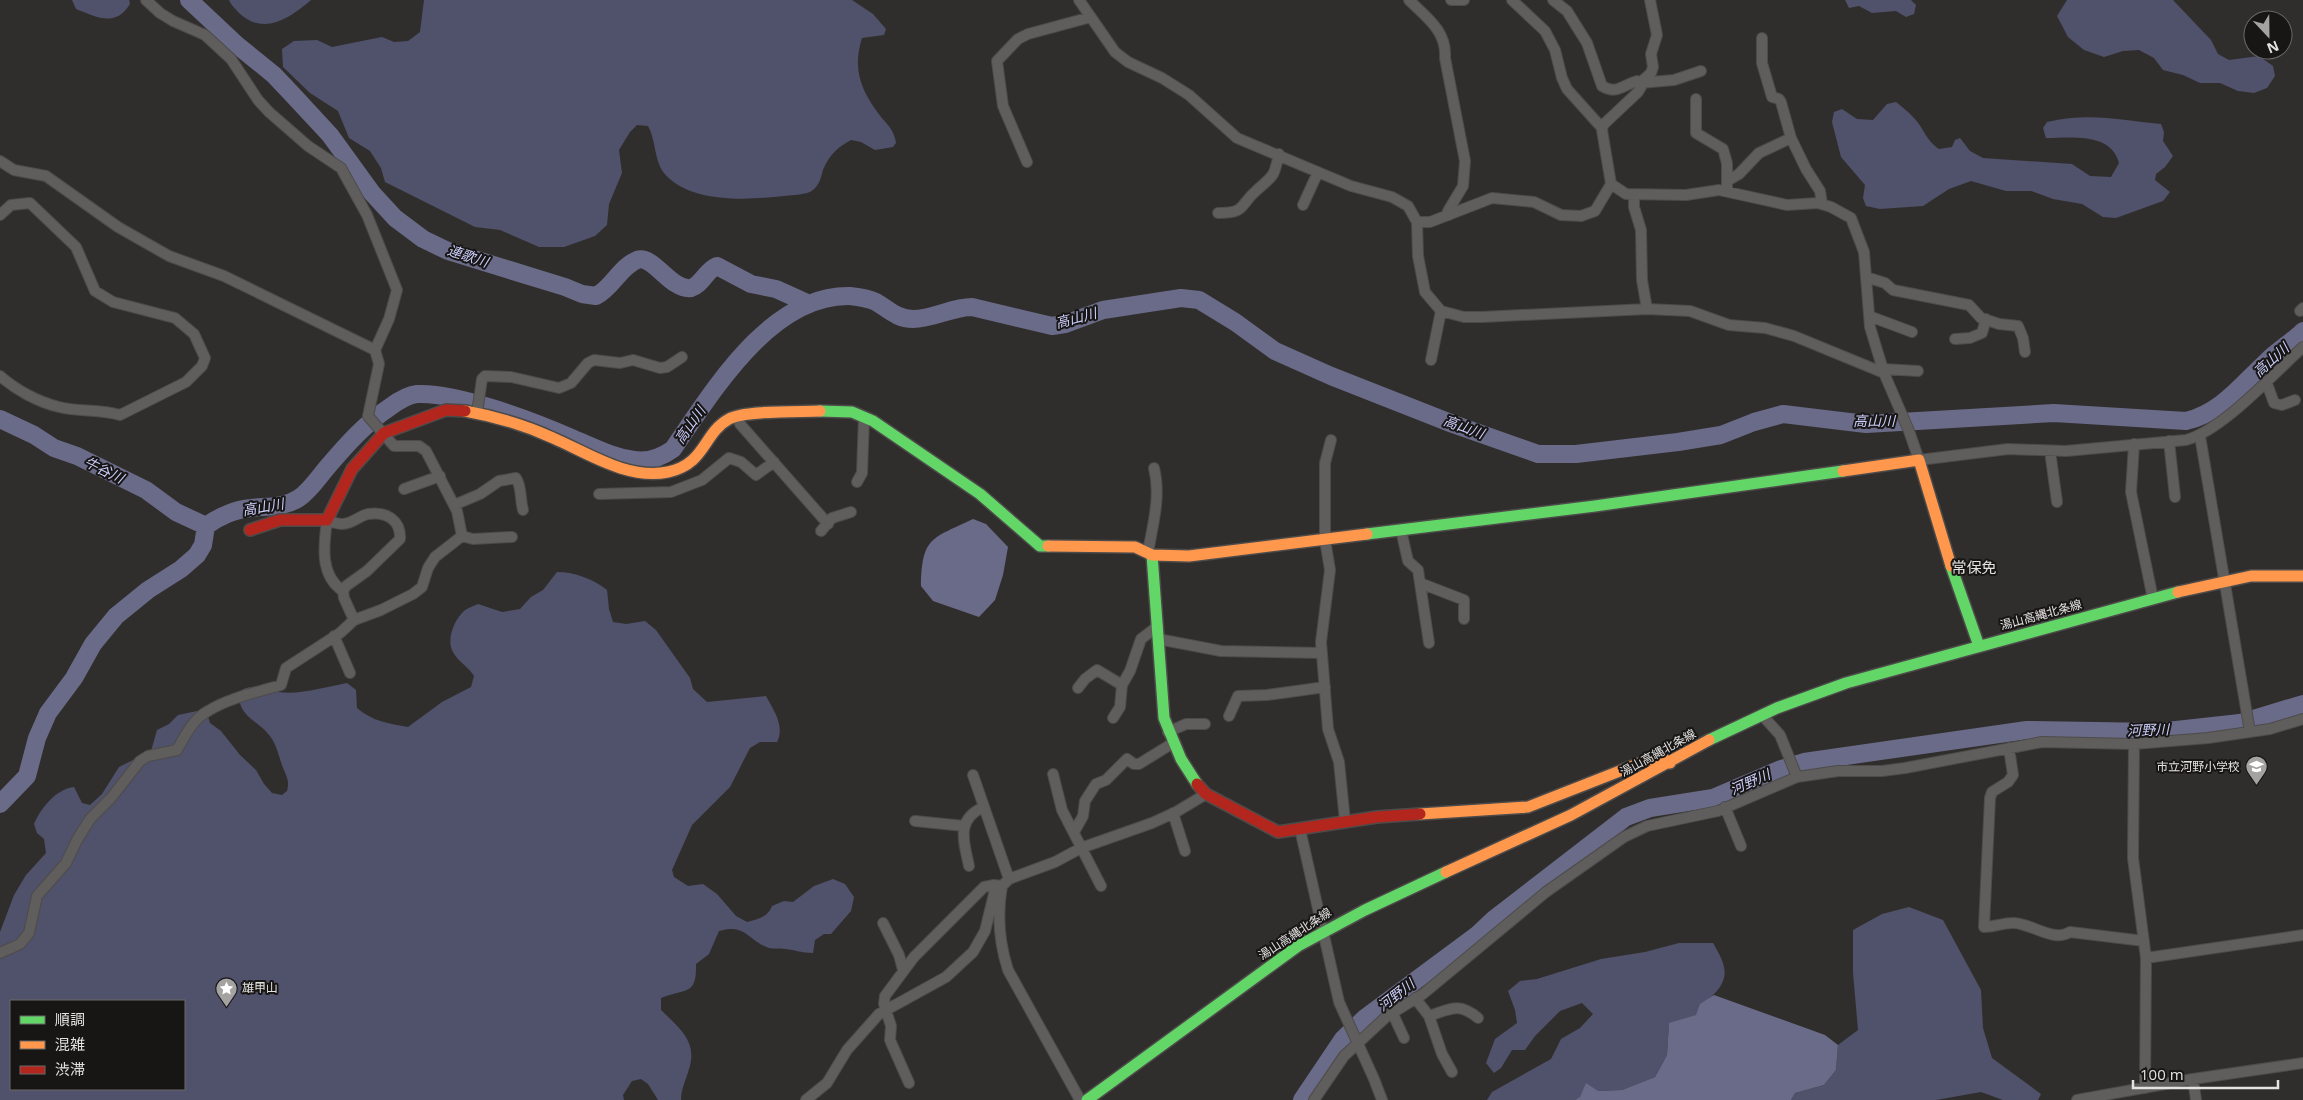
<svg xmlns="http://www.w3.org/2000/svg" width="2303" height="1100" font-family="'Open Sans','Noto Sans JP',sans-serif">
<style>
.forest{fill:#50516a;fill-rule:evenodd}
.water{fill:#6a6b88}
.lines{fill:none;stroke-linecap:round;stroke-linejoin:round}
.river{stroke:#6a6b88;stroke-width:18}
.street-casing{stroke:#4d4b4a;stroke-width:12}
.fast-casing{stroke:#4d4b4a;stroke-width:14}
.slow-casing{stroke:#4d4b4a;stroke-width:14}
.jam-casing{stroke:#4d4b4a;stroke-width:14}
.street{stroke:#5f5e5d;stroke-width:10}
.fast{stroke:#63d668;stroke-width:11}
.slow{stroke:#ff974d;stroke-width:11}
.jam{stroke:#b3261e;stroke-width:11}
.labels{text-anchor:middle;stroke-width:4;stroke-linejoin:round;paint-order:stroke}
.street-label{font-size:12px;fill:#e4e2e1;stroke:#181615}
.poi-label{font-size:12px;fill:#e4e2e1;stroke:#181615;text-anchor:end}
.water-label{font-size:14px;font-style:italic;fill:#cccefc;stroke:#181615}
.quarter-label{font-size:15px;fill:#e4e2e1;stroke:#181615}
</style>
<rect width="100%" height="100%" fill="#302e2d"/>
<!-- forest -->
<path class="forest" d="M 72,0 L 129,0 L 130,4 C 115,28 97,17 76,9 Z
M 229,0 L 311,0 C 290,18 263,37 238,12 C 235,8 231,5 229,0 Z
M 424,0 L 852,0 L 873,14 L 886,29 L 884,35 L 862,38 C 852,70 861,91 881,117 C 889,126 894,131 896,143 L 893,147 L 875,150 L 861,142 L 851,140 C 838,147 829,155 823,170 C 821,177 820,184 813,190 C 807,195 792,195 784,196 C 748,200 690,204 664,173 C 654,160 656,140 648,126 L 637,125 L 630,132 L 619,150 L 622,173 L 609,204 L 607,225 L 595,236 L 564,247 L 539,247 L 500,230 L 475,227 L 385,182 L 381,168 L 370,151 L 349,138 L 338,111 L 310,93 L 283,67 L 282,49 L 294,41 L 317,40 L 332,47 L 382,37 L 394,42 L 408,41 L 420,32 Z
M 1845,0 L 1911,0 L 1916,5 L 1914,14 L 1906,17 L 1896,11 L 1872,13 L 1859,6 L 1849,8 Z
M 2067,0 L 2173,0 L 2211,40 L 2218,54 L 2229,60 L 2259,56 L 2273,66 L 2275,76 L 2267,88 L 2254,93 L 2238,91 L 2220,83 L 2200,83 L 2183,75 L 2163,70 L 2154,58 L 2139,50 L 2123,51 L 2104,57 L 2084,50 L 2068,37 L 2057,16 Z
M 1896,102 C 1902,107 1909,112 1914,118 C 1925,130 1925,139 1939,149 L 1952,147 L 1955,140 L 1960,138 L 1970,151 L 1983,158 L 2072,164 L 2090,176 L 2111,177 L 2119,163 C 2111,132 2071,138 2046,138 L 2043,128 L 2047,122 C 2089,112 2120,120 2161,124 L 2164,132 L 2163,141 L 2173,156 L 2165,167 L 2156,174 L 2155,180 L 2170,192 L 2163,201 L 2116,218 L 2103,217 L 2082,204 L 2053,199 L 2031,191 L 2006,191 L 1971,181 L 1949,189 L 1923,206 L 1880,209 L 1866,206 L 1863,198 L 1865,185 L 1841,157 L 1832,122 L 1834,112 L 1842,109 L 1857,119 L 1873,120 L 1887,104 Z
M 557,572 C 575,572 593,579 607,590 L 609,609 L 613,622 L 626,624 L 645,621 L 656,630 L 690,678 L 693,689 L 707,702 L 766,696 C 774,711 785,726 777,742 L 760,742 L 750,748 L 730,787 L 692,825 L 672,870 L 674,877 L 688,886 L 703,884 L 717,894 L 736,916 L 747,922 C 758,919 768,917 772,906 L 784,901 L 793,902 L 814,886 L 833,879 L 845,884 L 854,897 L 851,911 L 831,934 L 824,934 L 815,940 L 813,953 C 802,953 796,950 785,949 C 780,948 774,949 769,948 C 747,940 746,923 719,931 L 709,954 L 696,964 C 697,997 684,988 661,998 L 661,1010 C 679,1028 698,1041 689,1069 C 686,1080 681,1089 681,1100 L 658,1100 L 648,1084 L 641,1079 L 632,1081 L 623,1095 L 624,1100 L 0,1100 L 0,932 L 14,895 L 26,875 L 46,853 L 44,839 L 37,833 L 34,824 C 41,808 56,789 74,787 L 82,803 L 90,805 L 102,794 L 119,767 L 151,751 L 157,730 L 169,724 L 178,715 L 202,710 L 208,716 L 210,723 L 221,731 L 240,755 L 256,770 L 264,784 L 272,793 L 282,795 L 287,791 C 290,780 286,776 282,765 C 279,757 277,747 272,739 C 260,720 240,720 238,693 C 250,681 264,691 278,692 C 301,695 325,687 347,683 L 356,690 L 357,708 C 372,721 389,724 408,727 L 442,702 L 471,687 L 474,676 C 468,666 458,662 453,652 C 446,640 454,620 464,611 C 467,608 474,606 478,604 L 502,612 L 520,609 L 531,597 L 543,590 ZM 11,1001 L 184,1001 L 184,1089 L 11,1089 Z
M 1909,907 L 1943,920 L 1981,990 L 1983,1028 L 1992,1058 L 2041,1094 L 2038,1100 L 2003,1100 L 1981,1092 L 1936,1100 L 1791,1100 L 1795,1093 L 1824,1085 L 1836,1070 L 1838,1045 L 1858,1030 L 1853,973 L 1853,930 L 1882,914 Z
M 1679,943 L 1713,943 C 1724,962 1732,976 1714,994 C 1705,1004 1701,1001 1697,1015 L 1669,1024 L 1667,1055 L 1655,1077 L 1622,1090 L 1598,1091 L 1575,1100 L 1487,1100 L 1492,1092 L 1551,1059 L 1561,1039 L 1580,1028 L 1593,1014 L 1582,1003 L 1560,1011 L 1535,1036 L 1525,1050 L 1512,1050 L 1501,1068 L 1494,1073 L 1486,1063 L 1495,1039 L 1517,1023 L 1515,1010 L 1508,991 L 1520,981 L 1537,979 L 1601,959 L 1645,952 Z"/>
<!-- water -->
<path class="water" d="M 973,519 L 986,524 L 1008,547 L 1003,575 L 995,600 L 979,617 L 933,601 L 921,586 C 922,536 932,539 973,519 Z
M 1714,995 L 1825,1035 L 1838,1045 L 1836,1070 L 1824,1085 L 1795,1093 L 1791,1100 L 1575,1100 L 1580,1097 L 1586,1083 L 1598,1091 L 1622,1090 L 1655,1077 L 1667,1055 L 1669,1023 L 1696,1015 L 1700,1004 Z"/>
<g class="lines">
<!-- river -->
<path class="river" d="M 189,0 L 237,45 L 274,75 L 291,93 L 330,135 L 372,193 L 395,218 L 423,239 L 448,251 L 565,287 L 582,294 L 596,296 C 612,288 620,267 637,260 C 653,254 671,291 691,288 C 702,285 706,270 717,266 L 751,284 L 776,289 L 807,303
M 0,419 L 34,435 L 54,448 L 77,456 L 146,490 L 176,512 L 206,526
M 0,804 L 27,776 L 37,738 L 48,713 L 74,678 L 93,644 L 116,616 L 148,590 L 181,569 L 197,555 L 203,545 L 206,526 C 218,517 236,509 251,508 C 268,506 284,508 299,498 C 311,490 320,475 330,464 C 348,443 366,423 390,407 C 398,401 408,395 417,394 C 458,392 535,422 574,439 C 594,447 612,457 634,460 C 648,462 662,457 673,449 C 713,391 771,294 850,296 C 859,297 868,298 876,302 C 888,309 897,319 913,319 C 933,319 952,307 972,307 L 1052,326 L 1065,324 L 1103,310 L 1181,298 L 1199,300 L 1235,322 L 1275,351 L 1331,376 L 1453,424 L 1538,454 L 1576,454 L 1678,442 L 1721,435 L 1754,422 L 1783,414 L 1866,424 L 2054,413 L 2186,421 C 2221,413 2242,384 2267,361 C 2278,350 2292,342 2303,331
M 1302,1100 L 1343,1039 L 1365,1018 L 1477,935 L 1494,919 L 1626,817 L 1650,808 L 1713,798 L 1781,769 L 1804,762 L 2027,730 L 2158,732 L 2240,723 L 2303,704"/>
<defs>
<path id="street" d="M 1079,0 L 1115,52 L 1128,62 L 1162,78 L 1189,95 L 1237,138 L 1351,186 L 1392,197 L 1408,206 L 1417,222 L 1418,256 L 1425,292 L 1441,311 L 1464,317 L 1482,317 L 1647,309 L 1690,311 L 1729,325 L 1765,328 L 1794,336 L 1884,373
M 1409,0 C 1427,18 1447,31 1445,58 L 1465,161 L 1463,186 L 1448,211 L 1449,215
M 1451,0 L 1464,0
M 1512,0 L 1545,31 L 1555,50 L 1562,78 L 1567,89 L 1602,128
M 1553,0 L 1567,11 L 1587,43 L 1602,86 C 1617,95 1622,85 1637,81 L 1640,83 L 1641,87 L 1638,92 L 1603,125 L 1602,130 L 1611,184 L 1626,194 L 1686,195 L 1719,190 L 1787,205 L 1818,203 L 1831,207 L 1851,218 L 1864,252 L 1870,327 L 1884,373 L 1909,431 L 1919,460 L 2008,449 L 2066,451 L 2186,440 C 2223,430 2273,374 2303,347
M 1762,38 L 1762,63 L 1772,97 L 1779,99 L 1781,102 L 1791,138 L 1806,169 L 1820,191 L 1822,204
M 1640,83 L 1651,73 L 1653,67 L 1651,54 L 1657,35 L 1650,0
M 1640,83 L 1674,80 L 1701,71
M 1696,99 L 1696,133 L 1723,149 L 1727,163 L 1727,191
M 0,161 L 14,170 L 46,176 L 118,227 L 169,256 L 224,276 L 375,350
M 1027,162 L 1003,106 L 997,61 L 1018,39 L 1028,34 L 1091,17
M 1727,181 L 1739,174 L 1759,153 L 1791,138
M 1634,195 L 1634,207 L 1641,230 L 1642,280 L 1647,309
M 1303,205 L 1318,172
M 1218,213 C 1247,213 1239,205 1257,190 C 1274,175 1274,177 1279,154
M 0,215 L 11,205 L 30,203 L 76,247 L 95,291 L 113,302 L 175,318 L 194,334 L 205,358 L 202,366 L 186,382 L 120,415 C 100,409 79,412 59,407 C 38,402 16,390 0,376
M 1417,222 L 1430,222 L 1492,198 L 1534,202 L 1561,215 L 1581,216 L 1595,211 L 1611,184
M 1866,277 L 1885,283 L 1893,290 L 1969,305 L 1981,318 L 1999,324 L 2018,326 L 2023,338 L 2025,352
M 2300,311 L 2303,308
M 1869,316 L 1912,332
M 1955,339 L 1970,338 L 1982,333 L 1986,319
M 1431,360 L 1441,311
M 1883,369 L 1918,371
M 2266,381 L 2274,403 L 2282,405 L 2295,400
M 477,413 L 482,379 L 485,376 L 511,377 L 559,388 L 571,383 L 588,363 L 594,360 L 620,363 L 633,360 L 660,368 L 667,367 L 682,357
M 738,416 L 740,424 L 828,524
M 2200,436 L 2250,732
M 1331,440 L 1325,463 L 1325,540 L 1330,570 L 1321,642 L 1328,729 L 1339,762 L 1345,821
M 2169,441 L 2175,497
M 2134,444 L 2131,492 L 2153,599
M 2050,451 L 2057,502
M 857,482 L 862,473 L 864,417
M 404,489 L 440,476
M 599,494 L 671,492 L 702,480 L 729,458 L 741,462 L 756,475 L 774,462
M 454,505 L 480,494 L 499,481 L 516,478 C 522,487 520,500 523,510
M 1401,530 L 1408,561 L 1418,570 L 1429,643
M 821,531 L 832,518 L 851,512
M 462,536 L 473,539 L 512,537
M 1148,552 C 1153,524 1161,496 1154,468
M 1420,583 L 1464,600 L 1464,619
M 343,591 C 319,575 324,544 327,520 C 332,522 337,524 342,524 C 352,524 359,516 368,514 C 386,511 401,520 400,539 L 367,571 L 346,586 L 343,591 L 344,598 L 354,620
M 334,636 L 350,673
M 1158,639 L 1221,651 L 1322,653
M 1078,688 L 1085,679 L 1097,670 L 1122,685
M 1762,715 L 1780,735 L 1797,777
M 1229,716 L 1238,696 L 1267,695 L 1325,687
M 1113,718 L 1120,707 L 1122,685 L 1130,671 L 1141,639 L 1158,626
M 1168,732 L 1186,724 L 1205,724
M 2134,744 L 2133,858 L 2146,958 L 2145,1088
M 2009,748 L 2013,775 L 2008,782 L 1992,792 L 1990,798 L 1984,927 C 1994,927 2003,923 2012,923 C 2030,922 2053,943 2070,932 L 2144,941
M 1053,774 L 1062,810 L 1101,886
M 973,775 L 1009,879
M 1725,807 L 1741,846
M 1173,813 L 1185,851
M 915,821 L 964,826
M 1300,829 L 1339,1002 L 1374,1079 L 1382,1100
M 1074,832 L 1083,816 L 1085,801 L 1096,784 L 1106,780 L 1127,759 L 1134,764 L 1139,764 L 1173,743
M 969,866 C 964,842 955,819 984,807
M 883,923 L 899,955 L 903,970
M 0,953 L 20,944 L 29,933 L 37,896 L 66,863 L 77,840 L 90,819 L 111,798 L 140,761 L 148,756 L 177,750 C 185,736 193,719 208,711 C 229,698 257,692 281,685 L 286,668 L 340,633 L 354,620 L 381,610 L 413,594 L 422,587 L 428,568 L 435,557 L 462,536 L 457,511 L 426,451 L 419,446 L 394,446 L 368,416 L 379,364 L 375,350 L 389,319 L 397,290 L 367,215 L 341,168 L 308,146 L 269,112 L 258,100 L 231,59 L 205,35 L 173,21 L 160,13 L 146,0
M 2146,958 L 2303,935
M 1415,998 L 1429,1016 L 1442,1054 L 1452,1072
M 1392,1012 L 1404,1038
M 1429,1016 C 1450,1009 1459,1002 1478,1018
M 2193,1079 L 2196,1100
M 909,1083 L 890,1040 L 891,1026 L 884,1004 L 885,996 L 914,957 L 984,887 L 994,885 L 1002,886 C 997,914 999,942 1008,970 L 1080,1100
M 806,1100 L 827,1083 L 847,1050 L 879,1014 L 946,977 L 973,952 L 985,931 L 994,894 L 1009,879 L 1055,862 L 1081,848 L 1152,823 L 1176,812 L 1206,794
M 1314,1100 L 1344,1056 L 1386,1017 L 1423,994 L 1546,892 L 1624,837 L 1647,826 L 1718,811 L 1797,777 L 1838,771 L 1882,771 L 1905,768 L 2042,742 L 2134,744 L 2208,738 L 2270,729 L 2303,719
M 2077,1100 L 2193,1079 L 2303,1063"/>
<path id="fast" d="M 820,411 L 852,412 L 873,421 L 980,494 L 1040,546 L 1048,546
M 1367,534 L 1595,506 L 1843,471
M 1152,555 L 1164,718 L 1181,759 L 1197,784
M 1951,566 L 1979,646
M 1709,740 L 1777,708 L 1846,683 L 2178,592
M 1087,1100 L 1298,946 L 1365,910 L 1446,872"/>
<path id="slow" d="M 465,411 C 493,416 527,426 553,438 C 588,453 627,480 668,472 C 706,464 703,433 729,419 C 744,410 801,412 820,411
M 1843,471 L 1919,460 L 1951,566
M 1048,546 L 1135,547 L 1152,555 L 1189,556 L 1367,534
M 2178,592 L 2251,576 L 2303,576
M 1420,814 L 1528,807 L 1648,760 L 1662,758 L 1670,763
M 1446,872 L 1571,815 L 1709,740"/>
<path id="jam" d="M 250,530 L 280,520 L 327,520 L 352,469 L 384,433 L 446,410 L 465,411
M 1197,784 L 1206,794 L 1278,832 L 1377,817 L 1420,814"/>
</defs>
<!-- street casing -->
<use href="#street" class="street-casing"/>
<!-- fast casing -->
<use href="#fast" class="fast-casing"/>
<!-- slow casing -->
<use href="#slow" class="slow-casing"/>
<!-- jam casing -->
<use href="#jam" class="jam-casing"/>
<!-- street -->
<use href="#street" class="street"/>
<!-- fast -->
<use href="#fast" class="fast"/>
<!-- slow -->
<use href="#slow" class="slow"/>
<!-- jam -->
<use href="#jam" class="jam"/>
</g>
<!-- icons -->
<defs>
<symbol id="school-pin" viewBox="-11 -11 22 30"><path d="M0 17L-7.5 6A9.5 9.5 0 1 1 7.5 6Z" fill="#a5a3a2" stroke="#181615"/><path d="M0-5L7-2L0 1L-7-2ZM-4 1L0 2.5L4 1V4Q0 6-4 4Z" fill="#fff"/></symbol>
<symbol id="sight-pin" viewBox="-11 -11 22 30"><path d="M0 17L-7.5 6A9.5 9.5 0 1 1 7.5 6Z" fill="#a5a3a2" stroke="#181615"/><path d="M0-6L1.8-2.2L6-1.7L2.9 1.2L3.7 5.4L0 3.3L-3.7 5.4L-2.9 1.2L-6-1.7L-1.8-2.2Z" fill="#fff"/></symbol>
</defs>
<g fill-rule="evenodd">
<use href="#school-pin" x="2244" y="754" width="25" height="34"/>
<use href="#sight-pin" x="214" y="976" width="25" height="34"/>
</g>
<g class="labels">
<!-- street labels -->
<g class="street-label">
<text transform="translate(2041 615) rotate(-15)" y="4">湯山高縄北条線</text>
<text transform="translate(1658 753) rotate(-29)" y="4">湯山高縄北条線</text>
<text transform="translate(1295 934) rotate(-33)" y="4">湯山高縄北条線</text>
</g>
<!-- poi labels -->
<g class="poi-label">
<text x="2240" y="771">市立河野小学校</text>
<text x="242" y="992" text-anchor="start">雄甲山</text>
</g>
<!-- water labels -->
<g class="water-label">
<text transform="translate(468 256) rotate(18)" y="5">連歌川</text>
<text transform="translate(1076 318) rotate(-15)" y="5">高山川</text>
<text transform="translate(2271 360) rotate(-42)" y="5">高山川</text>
<text x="1874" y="426">高山川</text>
<text transform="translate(690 425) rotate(-55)" y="5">高山川</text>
<text transform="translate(1464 427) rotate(20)" y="5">高山川</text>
<text transform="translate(104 470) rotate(26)" y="5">牛谷川</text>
<text transform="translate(263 507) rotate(-10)" y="5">高山川</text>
<text transform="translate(2148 730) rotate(-2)" y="5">河野川</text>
<text transform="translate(1750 782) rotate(-24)" y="5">河野川</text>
<text transform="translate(1396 995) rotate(-38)" y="5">河野川</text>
</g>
<!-- quarter labels -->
<g class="quarter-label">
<text x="1974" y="573">常保免</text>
</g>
</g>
<!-- legend -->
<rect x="10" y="1000" width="175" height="90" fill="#181615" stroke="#6a6867"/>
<rect x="20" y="1016" width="25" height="8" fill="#63d668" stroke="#6a6867"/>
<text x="55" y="1025" font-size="15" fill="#e4e2e1">順調</text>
<rect x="20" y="1041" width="25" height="8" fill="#ff974d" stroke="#6a6867"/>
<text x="55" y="1050" font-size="15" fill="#e4e2e1">混雑</text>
<rect x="20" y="1066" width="25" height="8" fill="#b3261e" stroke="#6a6867"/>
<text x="55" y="1075" font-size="15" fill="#e4e2e1">渋滞</text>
<!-- north arrow -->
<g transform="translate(2268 35) rotate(158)"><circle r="24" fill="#181615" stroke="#6a6867"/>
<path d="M0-4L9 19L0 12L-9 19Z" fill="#a5a3a2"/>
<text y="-8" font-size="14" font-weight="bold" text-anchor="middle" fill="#e4e2e1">N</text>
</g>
<!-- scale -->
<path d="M2133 1080v8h145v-8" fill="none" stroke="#e4e2e1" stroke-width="2.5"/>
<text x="2140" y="1080" font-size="15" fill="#e4e2e1" stroke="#181615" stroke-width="4" paint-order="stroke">100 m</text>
</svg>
